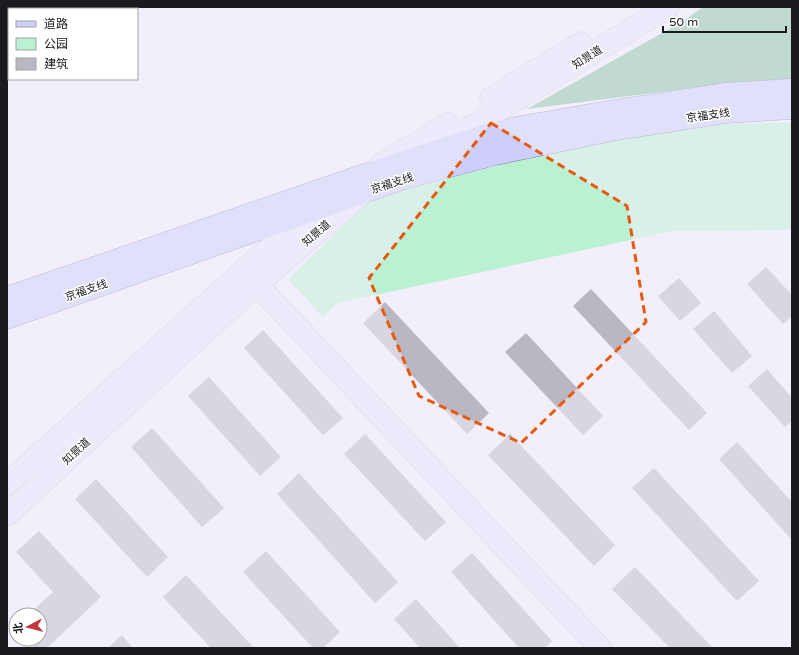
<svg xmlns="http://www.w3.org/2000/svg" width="799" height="655" font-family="'Varela Round','Noto Sans SC',sans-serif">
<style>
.green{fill:#baf1d2}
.forest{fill:#84c1a0}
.building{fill:#bab7c3}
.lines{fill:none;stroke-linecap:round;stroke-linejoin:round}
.secondary-casing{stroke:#bdbac5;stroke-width:23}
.primary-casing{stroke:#797aab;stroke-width:23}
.secondary{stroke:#e6e7fd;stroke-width:22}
.primary{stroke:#cdcefa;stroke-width:22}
.marked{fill:none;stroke:#e8590c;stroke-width:3;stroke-dasharray:8 5;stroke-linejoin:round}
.labels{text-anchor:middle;stroke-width:3;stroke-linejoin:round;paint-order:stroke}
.street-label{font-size:11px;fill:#1b1a1e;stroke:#fff}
</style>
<rect width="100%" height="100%" fill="#f2eefa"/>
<!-- green -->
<path class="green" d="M 792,122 L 792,230 L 672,231 L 338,303 L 323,317 L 288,279 L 365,205 L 411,187 L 584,144 L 725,124 Z"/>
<!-- forest -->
<path class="forest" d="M 703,7 L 792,7 L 792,80 L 748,81 L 527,109 L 680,23 Z"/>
<!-- building -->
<path class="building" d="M 766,267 L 792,295 L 792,316 L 783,324 L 747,284 Z
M 679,278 L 701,303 L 680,321 L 658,296 Z
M 591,289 L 707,413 L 689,430 L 573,306 Z
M 385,302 L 489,413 L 467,434 L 363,323 Z
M 714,311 L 752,356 L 732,373 L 693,329 Z
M 263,330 L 343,418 L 323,435 L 244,348 Z
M 526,333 L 603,416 L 583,435 L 505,352 Z
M 767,369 L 792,398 L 792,421 L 785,427 L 748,386 Z
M 209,377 L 281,457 L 260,476 L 188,396 Z
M 152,428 L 224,508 L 202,527 L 131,447 Z
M 365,434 L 446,522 L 425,541 L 344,454 Z
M 510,434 L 615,545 L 594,566 L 488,455 Z
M 737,442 L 792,502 L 792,540 L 719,459 Z
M 654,468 L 759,581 L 737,601 L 632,488 Z
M 299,473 L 398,582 L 375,603 L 277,494 Z
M 96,479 L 168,557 L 147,577 L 75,499 Z
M 39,531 L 101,597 L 47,648 L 34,648 L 26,639 L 40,639 L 40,615 L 28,615 L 53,592 L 16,552 Z
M 266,551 L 340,632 L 323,648 L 313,648 L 243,572 Z
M 472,553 L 552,641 L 545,648 L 519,648 L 451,572 Z
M 635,567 L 713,648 L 670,648 L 612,589 Z
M 186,575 L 254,648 L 211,648 L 163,597 Z
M 416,599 L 460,648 L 420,648 L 394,619 Z
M 122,635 L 133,648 L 108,648 Z"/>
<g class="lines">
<defs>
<path id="secondary" d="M 491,98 L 581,43
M 437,147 L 539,86 L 668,7
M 380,165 L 448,124
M 247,274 L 600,648
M 7,484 L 243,271 L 315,209
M 7,515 L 257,284 L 363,193"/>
<path id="primary" d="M 7,298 L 362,176 L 487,135 L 521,127 L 608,112 L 725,94 L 792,90
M 7,318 L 404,178 L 495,154 L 611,130 L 727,112 L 792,108"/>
</defs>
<!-- secondary casing -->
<use href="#secondary" class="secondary-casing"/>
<!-- primary casing -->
<use href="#primary" class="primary-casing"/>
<!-- secondary -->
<use href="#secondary" class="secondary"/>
<!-- primary -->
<use href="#primary" class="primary"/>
</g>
<!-- marked area -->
<path d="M0 0H799V655H0ZM 491,123 L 627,206 L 646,322 L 521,443 L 419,396 L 369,278 Z" fill="#f2eefa" fill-opacity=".55" fill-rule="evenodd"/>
<path class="marked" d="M 491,123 L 627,206 L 646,322 L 521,443 L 419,396 L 369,278 Z"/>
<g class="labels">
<!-- street labels -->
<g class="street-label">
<text transform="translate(587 57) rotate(-32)" y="4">知景道</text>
<text transform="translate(708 115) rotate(-8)" y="4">京福支线</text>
<text transform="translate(392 183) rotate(-18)" y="4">京福支线</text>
<text transform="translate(316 233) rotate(-41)" y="4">知景道</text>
<text transform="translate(86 290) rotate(-19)" y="4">京福支线</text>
<text transform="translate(76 451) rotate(-43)" y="4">知景道</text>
</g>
</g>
<!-- border -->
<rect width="799" height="655" fill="none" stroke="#1b1a1e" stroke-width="16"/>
<!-- legend -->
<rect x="8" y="8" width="130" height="72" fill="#ffffff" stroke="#a4a3a5"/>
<rect x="16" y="21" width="20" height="6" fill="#cdcefa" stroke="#a4a3a5"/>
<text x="44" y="28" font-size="12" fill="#1b1a1e">道路</text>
<rect x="16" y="38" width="20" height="12" fill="#baf1d2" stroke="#a4a3a5"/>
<text x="44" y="48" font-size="12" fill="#1b1a1e">公园</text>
<rect x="16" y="58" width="20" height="12" fill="#bab7c3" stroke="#a4a3a5"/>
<text x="44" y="68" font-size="12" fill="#1b1a1e">建筑</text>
<!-- north arrow -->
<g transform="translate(28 627) rotate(263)"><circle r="19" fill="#ffffff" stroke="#a4a3a5"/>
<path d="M0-3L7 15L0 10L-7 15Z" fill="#c63641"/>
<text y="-6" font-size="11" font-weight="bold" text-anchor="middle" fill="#1b1a1e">北</text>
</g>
<!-- scale -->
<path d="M663 26v6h123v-6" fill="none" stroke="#1b1a1e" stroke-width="2"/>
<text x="669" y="26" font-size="12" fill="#1b1a1e" stroke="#ffffff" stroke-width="3" paint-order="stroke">50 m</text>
</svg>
